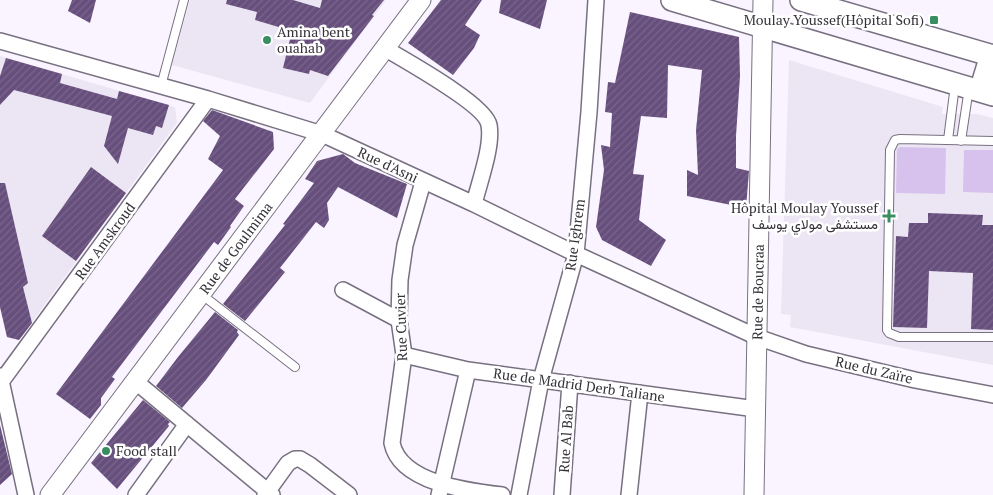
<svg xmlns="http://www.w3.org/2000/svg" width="993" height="495" font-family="'PT Serif',Vazirmatn,serif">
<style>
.built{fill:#ece5f3}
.garden{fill:#d7c2ed}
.building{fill:url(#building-hatch)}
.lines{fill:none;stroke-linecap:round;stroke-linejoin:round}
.service-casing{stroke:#787080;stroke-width:10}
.minor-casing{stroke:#787080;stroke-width:18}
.tertiary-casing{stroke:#787080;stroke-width:21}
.secondary-casing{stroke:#787080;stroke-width:24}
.service{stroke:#fff;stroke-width:8}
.minor{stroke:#fff;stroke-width:15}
.tertiary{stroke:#fff;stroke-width:19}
.secondary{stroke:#fff;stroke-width:21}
.poi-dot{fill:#398e61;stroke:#fff;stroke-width:2}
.labels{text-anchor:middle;stroke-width:5;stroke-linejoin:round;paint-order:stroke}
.poi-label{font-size:14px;fill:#363239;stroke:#fff;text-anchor:end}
.street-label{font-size:14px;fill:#363239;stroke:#fff}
</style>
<defs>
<pattern id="building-hatch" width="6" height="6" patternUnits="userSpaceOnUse" patternTransform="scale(1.25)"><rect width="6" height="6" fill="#674f7d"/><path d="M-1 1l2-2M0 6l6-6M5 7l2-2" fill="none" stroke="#79668b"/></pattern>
</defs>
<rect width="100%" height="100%" fill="#f9f4ff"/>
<!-- built -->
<path class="built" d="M 190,0 L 386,0 L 310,103 L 172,65 Z
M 0,56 L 175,107 L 177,123 L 19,340 L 7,337 L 0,307 Z
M 789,60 L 943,107 L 942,114 L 977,114 L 993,118 L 993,365 L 790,327 L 791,315 L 781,314 Z"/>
<!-- garden -->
<path class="garden" d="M 900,147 L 946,148 L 945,194 L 896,193 L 897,149 Z
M 964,150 L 993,150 L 993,193 L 963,192 Z"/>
<!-- building -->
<path class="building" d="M 72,0 L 96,0 L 90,23 L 68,11 Z
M 227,0 L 293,0 L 320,8 L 322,0 L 384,0 L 372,15 L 374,16 L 328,76 L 310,70 L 309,74 L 283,68 L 292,31 L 255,20 L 257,12 L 226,4 Z
M 441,0 L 482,0 L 465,25 L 480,35 L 474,48 L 453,75 L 408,43 Z
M 501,0 L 547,0 L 540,29 L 499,13 Z
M 630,12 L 739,37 L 740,76 L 736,136 L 736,168 L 749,171 L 746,208 L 687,196 L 687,170 L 698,175 L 696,130 L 702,70 L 668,65 L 667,118 L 641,116 L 633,174 L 644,175 L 639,220 L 666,240 L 651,266 L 602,240 L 596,227 L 604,170 L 601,145 L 610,147 L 612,113 L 605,112 L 608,82 L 615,83 Z
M 6,58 L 62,74 L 60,83 L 117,99 L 119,91 L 169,105 L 162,128 L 156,126 L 153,135 L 128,128 L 118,164 L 104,146 L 112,116 L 14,90 L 0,105 L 0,76 Z
M 212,110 L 273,132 L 274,149 L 235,199 L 244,206 L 230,226 L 231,227 L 218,245 L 214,242 L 112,377 L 115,379 L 101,398 L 101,405 L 90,419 L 56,394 L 223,170 L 208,159 L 220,136 L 203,121 Z
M 343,154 L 355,163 L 407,184 L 397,218 L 338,187 L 327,203 L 329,220 L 324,228 L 316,222 L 280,268 L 285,272 L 245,321 L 223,304 L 285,225 L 283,224 L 314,183 L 305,179 L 317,161 Z
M 91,167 L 126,193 L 76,261 L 42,236 Z
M 0,183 L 5,183 L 28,283 L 23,287 L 32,323 L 19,340 L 7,337 L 0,307 Z
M 928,213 L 983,215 L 982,225 L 993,225 L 993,330 L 971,329 L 973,273 L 929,271 L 927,328 L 893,327 L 896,236 L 908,237 L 909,223 L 928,223 Z
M 215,312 L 238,330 L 237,332 L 239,335 L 206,380 L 182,408 L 156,386 L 178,357 Z
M 143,400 L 170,422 L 168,424 L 169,426 L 117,489 L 91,463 Z
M 0,425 L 12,474 L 0,485 Z"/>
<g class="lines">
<defs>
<path id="service" d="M 161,86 L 184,0
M 948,140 L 955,85
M 961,141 L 969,88
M 993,141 L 900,139 L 895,140 L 890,150 L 887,330 L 889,333 L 899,337 L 993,337
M 201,294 L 295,367"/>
<path id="minor" d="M 0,41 L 208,99 L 322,134 L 474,204 L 576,254 L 757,337 L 806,354 L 915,380 L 993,395
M 386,49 C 406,61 486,105 489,125 C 493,146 479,183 474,204
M 423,182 L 405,245 L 400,280 L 399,320 L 404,355 L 392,443 C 400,483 468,491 502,495
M 343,290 L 399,320
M 404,355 L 468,370 L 756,409
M 0,376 L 26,495
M 135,381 L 272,495
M 1,382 L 208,99
M 136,495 L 187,424
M 265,495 L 288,463 L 295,459 L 300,459 L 310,465 L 349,495
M 439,495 L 468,370
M 519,495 L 541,380 L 576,254 L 589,112 L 596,0
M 562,495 L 570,383
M 629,495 L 640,393"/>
<path id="tertiary" d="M 50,495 L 421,0
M 754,495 L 763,0"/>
<path id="secondary" d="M 672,0 L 993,95
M 801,0 L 993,56
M 980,91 L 991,55"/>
</defs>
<!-- service casing -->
<use href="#service" class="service-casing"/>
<!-- minor casing -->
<use href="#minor" class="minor-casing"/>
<!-- tertiary casing -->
<use href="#tertiary" class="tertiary-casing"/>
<!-- secondary casing -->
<use href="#secondary" class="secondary-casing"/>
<!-- service -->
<use href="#service" class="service"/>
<!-- minor -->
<use href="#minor" class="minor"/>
<!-- tertiary -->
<use href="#tertiary" class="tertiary"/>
<!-- secondary -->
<use href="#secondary" class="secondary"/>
</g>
<!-- markers -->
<g class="poi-dot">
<rect x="929" y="15" width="10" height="10" rx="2.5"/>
<circle cx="267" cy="40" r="5"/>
<path d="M886.5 208.5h5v5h5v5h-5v5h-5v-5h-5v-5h5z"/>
<circle cx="106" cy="451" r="5"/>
</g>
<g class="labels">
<!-- poi labels -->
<g class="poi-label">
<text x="924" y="25">Moulay Youssef(Hôpital Sofi)</text>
<text x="277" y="37" text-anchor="start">Amina bent<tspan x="277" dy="16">ouahab</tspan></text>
<text x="878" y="213">Hôpital Moulay Youssef<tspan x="878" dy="16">مستشفى مولاي يوسف</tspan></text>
<text x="116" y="456" text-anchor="start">Food stall</text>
</g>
<!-- street labels -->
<g class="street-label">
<text transform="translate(388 165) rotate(25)" y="5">Rue d'Asni</text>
<text transform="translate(575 235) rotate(-82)" y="5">Rue Ighrem</text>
<text transform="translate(105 241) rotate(-54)" y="5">Rue Amskroud</text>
<text transform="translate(236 248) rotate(-53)" y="5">Rue de Goulmima</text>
<text transform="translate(758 292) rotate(-89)" y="5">Rue de Boucraa</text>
<text transform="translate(401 327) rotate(-92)" y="5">Rue Cuvier</text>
<text transform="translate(874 370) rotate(13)" y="5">Rue du Zaïre</text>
<text transform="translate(579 385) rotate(8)" y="5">Rue de Madrid Derb Taliane</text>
<text transform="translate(566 439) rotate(-86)" y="5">Rue Al Bab</text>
</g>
</g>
</svg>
